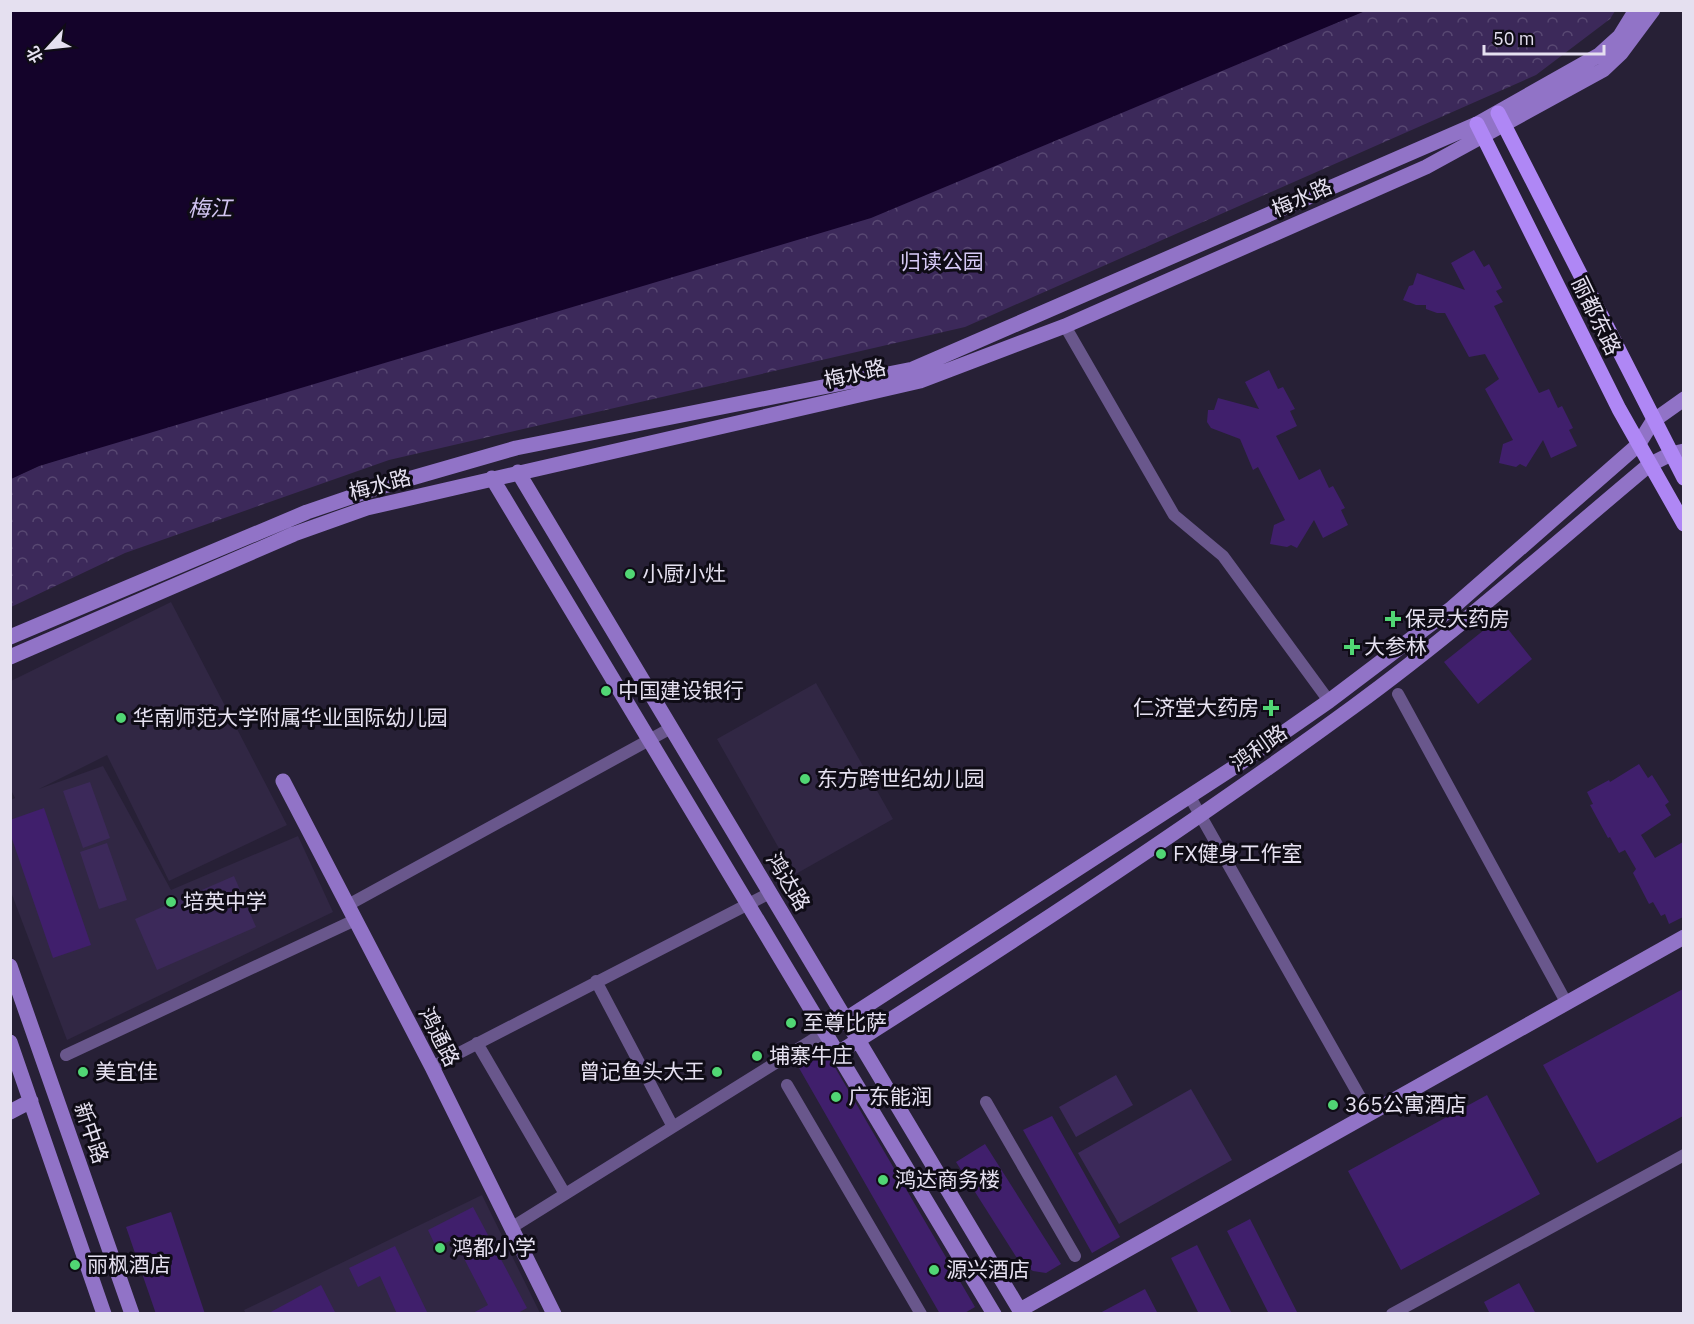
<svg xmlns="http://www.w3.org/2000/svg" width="1694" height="1324" font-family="'IBM Plex Sans','Noto Sans SC',sans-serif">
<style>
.built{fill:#312744}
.grass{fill:#3c295a}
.park{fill:url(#park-crowns)}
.water{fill:#14032a}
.building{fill:#401f6c}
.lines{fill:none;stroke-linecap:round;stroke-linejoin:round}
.street{stroke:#69578c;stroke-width:12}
.secondary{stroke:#9173c7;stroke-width:15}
.primary{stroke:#af87f5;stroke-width:15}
.poi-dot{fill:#51d674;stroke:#0f0c16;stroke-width:2}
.labels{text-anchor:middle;stroke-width:6;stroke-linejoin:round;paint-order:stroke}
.street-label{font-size:21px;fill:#e5e0f0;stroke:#0f0c16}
.park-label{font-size:21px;fill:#d7caf6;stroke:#0f0c16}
.poi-label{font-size:21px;fill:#e5e0f0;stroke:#0f0c16;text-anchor:start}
.water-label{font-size:22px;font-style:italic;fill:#d1c4f0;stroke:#0f0c16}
</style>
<defs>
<pattern id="park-crowns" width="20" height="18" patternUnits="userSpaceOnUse" patternTransform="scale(1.5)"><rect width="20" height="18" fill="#3c295a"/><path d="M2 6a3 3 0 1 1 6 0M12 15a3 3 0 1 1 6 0" fill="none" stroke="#584872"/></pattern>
</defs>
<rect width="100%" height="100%" fill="#272036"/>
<!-- built -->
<path class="built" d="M 171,602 L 287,825 L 169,881 L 107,755 L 39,789 L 103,766 L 171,890 L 298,836 L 333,912 L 67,1040 L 11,892 L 11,800 L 15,798 L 10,788 L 11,681 Z
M 816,683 L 893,819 L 794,875 L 717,739 Z
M 482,1195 L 540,1313 L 246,1314 L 244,1310 Z"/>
<!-- grass -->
<path class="grass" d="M 90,782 L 110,838 L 83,848 L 63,791 Z
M 107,843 L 127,900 L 99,909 L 80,852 Z
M 234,876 L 256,927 L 157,970 L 135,919 Z
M 1116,1075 L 1133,1105 L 1076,1137 L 1059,1107 Z
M 1191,1089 L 1232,1160 L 1119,1224 L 1078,1153 Z"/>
<!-- park -->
<path class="park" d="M 1365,11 L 1615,11 L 1610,19 L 1536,75 L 965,327 L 389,460 L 125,553 L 11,607 L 10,479 L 39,466 L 1212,73 Z"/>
<!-- water -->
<path class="water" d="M 10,11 L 11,10 L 1365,11 L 871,218 L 39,466 L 11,479 Z"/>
<!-- building -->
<path class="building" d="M 1474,250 L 1484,267 L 1489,264 L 1502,288 L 1496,291 L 1503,302 L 1494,306 L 1539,393 L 1549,389 L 1558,408 L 1562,406 L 1573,428 L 1569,430 L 1577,446 L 1551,458 L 1543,440 L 1526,467 L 1520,464 L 1516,467 L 1499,463 L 1503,444 L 1513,440 L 1485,389 L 1499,379 L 1485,354 L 1469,357 L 1445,313 L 1437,313 L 1426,309 L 1426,305 L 1416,305 L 1403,300 L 1409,286 L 1413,285 L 1417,273 L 1465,290 L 1451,263 Z
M 1269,370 L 1278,389 L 1283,387 L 1295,409 L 1290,411 L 1297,426 L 1276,436 L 1299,480 L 1320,469 L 1329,488 L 1333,486 L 1345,508 L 1341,510 L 1348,525 L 1323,538 L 1314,520 L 1297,548 L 1291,545 L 1287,547 L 1270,544 L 1274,525 L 1285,520 L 1258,467 L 1253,470 L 1240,439 L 1211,428 L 1207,422 L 1208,410 L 1214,410 L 1218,398 L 1259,409 L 1245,382 Z
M 1499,618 L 1532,659 L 1478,704 L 1444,662 Z
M 1639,764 L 1648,778 L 1652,775 L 1669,802 L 1665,805 L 1671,815 L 1641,835 L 1655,858 L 1683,842 L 1683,917 L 1669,924 L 1665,914 L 1661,916 L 1653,902 L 1649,904 L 1633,873 L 1636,869 L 1625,850 L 1619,853 L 1610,837 L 1608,838 L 1590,805 L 1593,804 L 1587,792 L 1609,780 L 1610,782 Z
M 44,808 L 91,945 L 53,958 L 10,833 L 10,820 Z
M 1683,989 L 1683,1116 L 1597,1163 L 1543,1065 Z
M 826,1052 L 975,1307 L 963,1314 L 940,1314 L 799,1068 Z
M 1487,1095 L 1540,1194 L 1401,1270 L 1348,1171 Z
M 1052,1116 L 1120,1237 L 1092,1253 L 1023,1130 Z
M 985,1144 L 1061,1264 L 1046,1273 L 1033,1271 L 1020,1263 L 956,1162 Z
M 473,1207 L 527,1308 L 516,1314 L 471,1314 L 488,1305 L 454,1239 L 436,1247 L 428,1230 Z
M 171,1212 L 205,1314 L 156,1314 L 126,1227 Z
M 1250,1219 L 1298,1314 L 1269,1314 L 1227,1231 Z
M 1197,1245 L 1232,1314 L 1199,1314 L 1171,1258 Z
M 395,1246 L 428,1314 L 397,1314 L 380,1276 L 358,1287 L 349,1268 Z
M 1519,1283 L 1536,1314 L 1490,1314 L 1484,1302 Z
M 321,1285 L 336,1314 L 267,1314 Z
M 1145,1289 L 1158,1314 L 1098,1314 Z"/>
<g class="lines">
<!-- street -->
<path class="street" d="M 1065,326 L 1174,515 L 1223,556 L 1329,701
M 1398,694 L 1566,1002
M 1190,797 L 1369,1113
M 348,905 L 671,728
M 596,981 L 673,1127
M 477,1043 L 565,1194
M 66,1055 L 355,920
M 432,1067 L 770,893
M 787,1085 L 921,1314
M 986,1102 L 1075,1256
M 511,1228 L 846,1019
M 1392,1314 L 1684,1155"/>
<!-- secondary -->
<path class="secondary" d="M 518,472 L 1022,1314
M 492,478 L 994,1314
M 10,637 L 307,512 L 377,488 L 516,448 L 913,369 L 1477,124 L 1599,55 L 1620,36 L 1636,10
M 10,657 L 294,534 L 367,508 L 920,381 L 1065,326 L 1426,167 L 1603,70 L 1621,53 L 1653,10
M 283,781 L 432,1067 L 554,1314
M 10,966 L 132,1314
M 846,1019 L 1233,768 L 1329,701 L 1452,608 L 1638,445 L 1653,421 L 1684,399
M 10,1042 L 104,1314
M 838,1053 C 1012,943 1186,829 1353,707 C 1456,632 1551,547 1649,465 L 1671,454 L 1684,451
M 10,1112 L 31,1101
M 1020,1310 L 1684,937"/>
<!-- primary -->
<path class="primary" d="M 1498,113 L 1684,478
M 1477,124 L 1619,409 L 1684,524"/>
</g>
<!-- markers -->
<g class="poi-dot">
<circle cx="630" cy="574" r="6"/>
<path d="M1390 610h6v6h6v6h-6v6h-6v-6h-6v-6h6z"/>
<path d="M1349 638h6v6h6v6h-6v6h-6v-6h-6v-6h6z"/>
<circle cx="606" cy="691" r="6"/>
<path d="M1268 699h6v6h6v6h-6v6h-6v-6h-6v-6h6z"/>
<circle cx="121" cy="718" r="6"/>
<circle cx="805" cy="779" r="6"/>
<circle cx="1161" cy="854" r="6"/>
<circle cx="171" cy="902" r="6"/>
<circle cx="791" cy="1023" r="6"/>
<circle cx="757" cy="1056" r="6"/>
<circle cx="83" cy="1072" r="6"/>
<circle cx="717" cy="1072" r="6"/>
<circle cx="836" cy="1097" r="6"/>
<circle cx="1333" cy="1105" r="6"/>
<circle cx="883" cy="1180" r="6"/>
<circle cx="440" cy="1248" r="6"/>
<circle cx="75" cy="1265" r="6"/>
<circle cx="934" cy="1270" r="6"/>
</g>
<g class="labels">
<!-- street labels -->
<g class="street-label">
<text transform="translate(1302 198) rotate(-24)" y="7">梅水路</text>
<text transform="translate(1596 316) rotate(64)" y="7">丽都东路</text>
<text transform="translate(855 374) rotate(-13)" y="7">梅水路</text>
<text transform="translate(380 485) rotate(-15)" y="7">梅水路</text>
<text transform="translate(1259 748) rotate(-35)" y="7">鸿利路</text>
<text transform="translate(788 882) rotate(59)" y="7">鸿达路</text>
<text transform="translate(439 1037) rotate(63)" y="7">鸿通路</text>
<text transform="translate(91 1133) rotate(71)" y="7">新中路</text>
</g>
<!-- park labels -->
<g class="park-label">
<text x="942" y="269">归读公园</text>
</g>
<!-- poi labels -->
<g class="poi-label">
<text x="642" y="581">小厨小灶</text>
<text x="1405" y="626">保灵大药房</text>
<text x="1364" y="654">大参林</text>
<text x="618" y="698">中国建设银行</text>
<text x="1259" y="715" text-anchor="end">仁济堂大药房</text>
<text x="133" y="725">华南师范大学附属华业国际幼儿园</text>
<text x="817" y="786">东方跨世纪幼儿园</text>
<text x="1173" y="861">FX健身工作室</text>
<text x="183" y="909">培英中学</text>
<text x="803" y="1030">至尊比萨</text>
<text x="769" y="1063">埔寨牛庄</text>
<text x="95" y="1079">美宜佳</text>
<text x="705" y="1079" text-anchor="end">曾记鱼头大王</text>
<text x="848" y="1104">广东能润</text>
<text x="1345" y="1112">365公寓酒店</text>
<text x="895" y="1187">鸿达商务楼</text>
<text x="452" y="1255">鸿都小学</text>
<text x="87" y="1272">丽枫酒店</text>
<text x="946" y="1277">源兴酒店</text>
</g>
<!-- water labels -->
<g class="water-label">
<text x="210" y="216">梅江</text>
</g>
</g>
<!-- border -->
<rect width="1694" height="1324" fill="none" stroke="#e5e0f0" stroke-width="24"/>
<!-- north arrow -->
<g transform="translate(48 48) rotate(243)" stroke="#0f0c16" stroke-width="4.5" paint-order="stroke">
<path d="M0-4.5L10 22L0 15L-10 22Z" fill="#e5e0f0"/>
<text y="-9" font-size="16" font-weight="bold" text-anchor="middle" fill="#e5e0f0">北</text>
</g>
<!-- scale -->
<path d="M1484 45v9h120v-9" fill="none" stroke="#e5e0f0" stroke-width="3"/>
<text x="1493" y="45" font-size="18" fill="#e5e0f0" stroke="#0f0c16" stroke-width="4.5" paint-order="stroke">50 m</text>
</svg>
